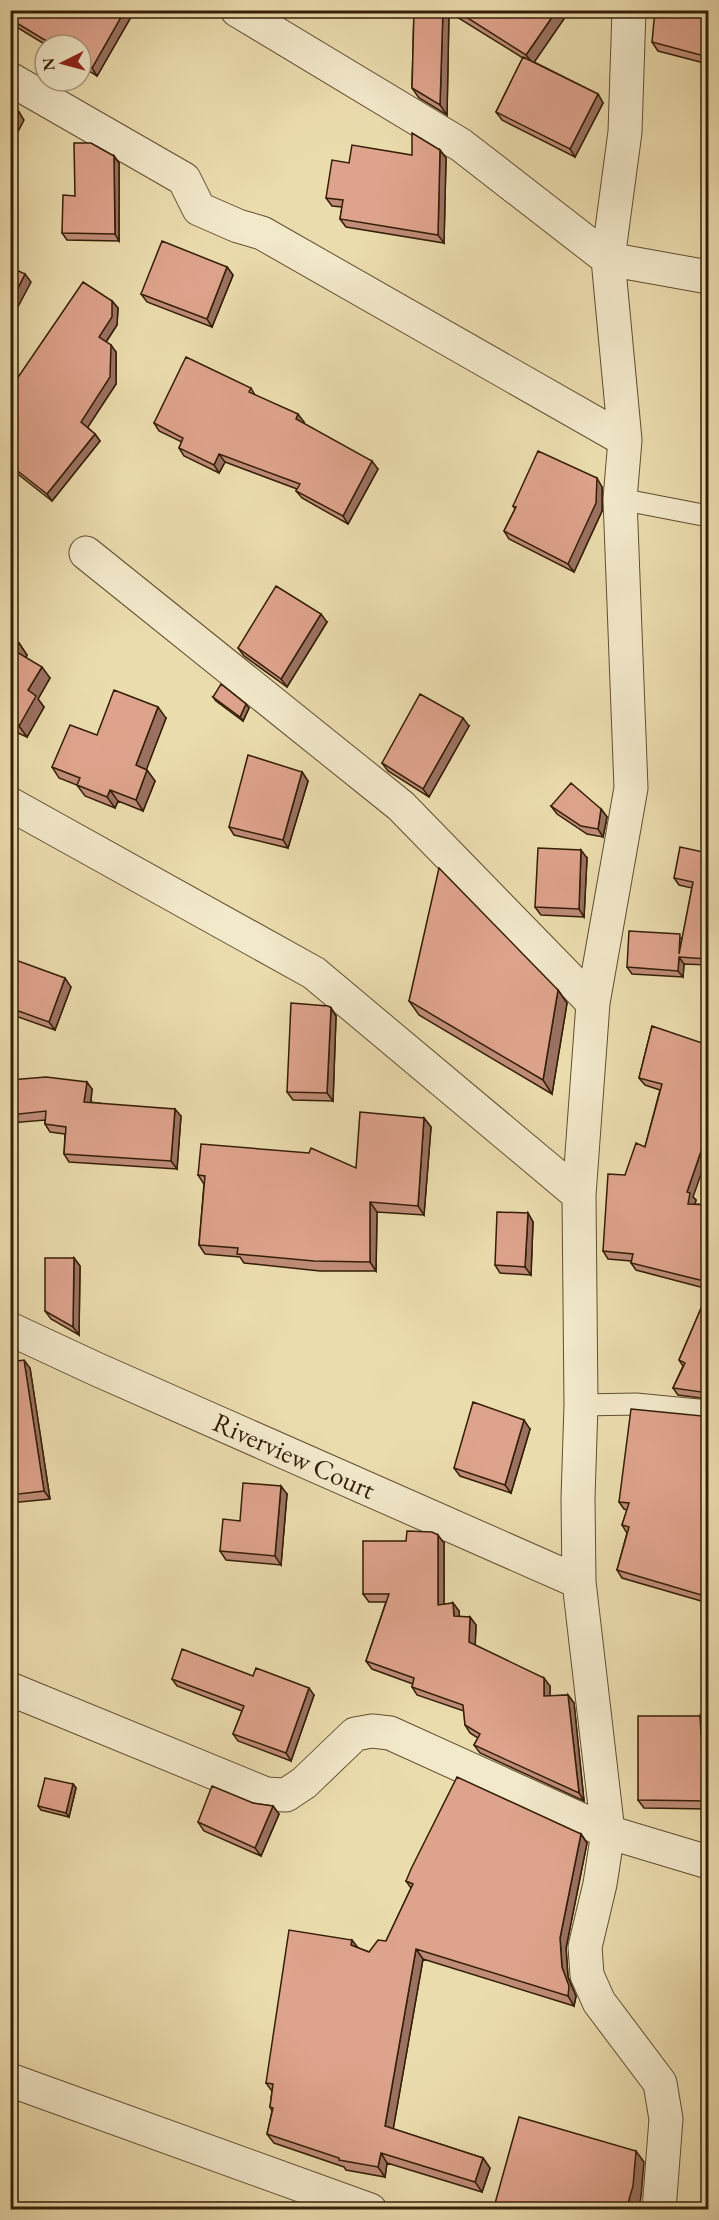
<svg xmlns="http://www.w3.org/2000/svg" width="719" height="2220" font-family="'EB Garamond',serif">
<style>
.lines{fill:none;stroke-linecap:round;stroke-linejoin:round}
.service-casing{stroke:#624e31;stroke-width:23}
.minor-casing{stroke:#624e31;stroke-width:35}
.service{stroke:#f2e8ca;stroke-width:21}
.minor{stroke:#f2e8ca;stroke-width:33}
.wall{fill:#bf8c78;stroke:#341e07;stroke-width:1.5}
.shaded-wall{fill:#9b7262;stroke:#341e07;stroke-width:1.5}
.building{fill:#dea38c;stroke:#341e07;stroke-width:1.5}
.labels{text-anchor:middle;stroke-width:4.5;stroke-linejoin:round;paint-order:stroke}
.street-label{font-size:27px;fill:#341e07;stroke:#f2e8ca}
</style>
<rect width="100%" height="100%" fill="#ebdcae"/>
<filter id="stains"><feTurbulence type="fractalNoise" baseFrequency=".00333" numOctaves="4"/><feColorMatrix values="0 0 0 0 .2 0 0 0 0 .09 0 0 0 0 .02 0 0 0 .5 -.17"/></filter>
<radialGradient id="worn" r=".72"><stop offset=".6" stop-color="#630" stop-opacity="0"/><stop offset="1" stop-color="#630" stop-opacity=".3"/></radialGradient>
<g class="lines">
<defs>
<path id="service" d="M 620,499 L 708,516
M 581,1405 L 636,1404 L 708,1411"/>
<path id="minor" d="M 237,10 L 461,145 L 608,259 L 708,277
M 629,10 L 625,132 L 608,259 L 625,440 L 620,499 L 631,788 L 593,1003 L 579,1195 L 581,1405 L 578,1498 L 579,1582 L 608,1832 L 600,1884 L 585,1947 L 587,1975 L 599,2002 L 660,2083 L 666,2119 L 659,2210
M 10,79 L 184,179 L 199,209 L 238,226 L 262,233 L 625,440
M 86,553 L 401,806 L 593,1003
M 10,804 L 314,973 L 579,1195
M 10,1329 L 96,1369 L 579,1582
M 10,1689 L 266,1794 L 286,1795 L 304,1783 L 355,1734 L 372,1731 L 390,1733 L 608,1832 L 708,1862
M 10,2080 L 370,2210"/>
</defs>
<!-- service casing -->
<use href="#service" class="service-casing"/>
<!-- minor casing -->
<use href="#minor" class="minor-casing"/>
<!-- service -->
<use href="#service" class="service"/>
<!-- minor -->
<use href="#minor" class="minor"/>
</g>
<!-- wall -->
<path class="wall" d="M 10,10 L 135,10 L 97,76 L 81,66 L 81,45 L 46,45 L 10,23 Z
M 414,10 L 570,10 L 534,62 L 598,94 L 603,103 L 575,157 L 502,120 L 496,112 L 523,58 L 449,12 L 447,115 L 419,98 L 412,88 Z
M 708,10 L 708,64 L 658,51 L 652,42 Z
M 440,150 L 446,158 L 444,243 L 346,227 L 340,219 L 342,207 L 332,206 L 326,198 L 349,163 L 412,155 Z
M 114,156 L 119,163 L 119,241 L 67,240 L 62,233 L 75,196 Z
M 227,267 L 233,275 L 212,327 L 147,302 L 141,294 Z
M 112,301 L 118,308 L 117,325 L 106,342 L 116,352 L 116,384 L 87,427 L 95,434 L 100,441 L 52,501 L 10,468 L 10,389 Z
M 251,388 L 255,395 L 304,422 L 303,423 L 378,469 L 348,524 L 302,498 L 296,491 L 297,489 L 225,462 L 219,473 L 184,456 L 179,448 L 182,442 L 159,431 L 154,423 Z
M 602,487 L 602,511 L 574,572 L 509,539 L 504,531 L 515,509 L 513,506 Z
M 327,622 L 287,687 L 244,656 L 238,648 Z
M 10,638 L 19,643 L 27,655 L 26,658 L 50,678 L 38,699 L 44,707 L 27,737 L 18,733 L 12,743 L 10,742 Z
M 213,697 L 249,708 L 243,721 L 216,701 Z
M 166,718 L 146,769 L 155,781 L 143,811 L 118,801 L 115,808 L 85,796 L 77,785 L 59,778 L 52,767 L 97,735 Z
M 469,726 L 429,797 L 388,771 L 382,763 Z
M 302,772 L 308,781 L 288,848 L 234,835 L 229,827 Z
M 551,806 L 601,809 L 607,817 L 603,837 L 587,834 L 557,814 Z
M 708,853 L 708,965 L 684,964 L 683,977 L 632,974 L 627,967 L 683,937 L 692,888 L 679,885 L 674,878 Z
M 587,858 L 584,917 L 541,915 L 535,907 Z
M 10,958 L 71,987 L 55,1030 L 10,1014 Z
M 558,990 L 567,1003 L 552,1094 L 419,1015 L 409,1001 Z
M 331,1008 L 336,1016 L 333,1101 L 293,1100 L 287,1092 Z
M 652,1026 L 693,1197 L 696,1200 L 695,1204 L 708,1205 L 708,1289 L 636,1270 L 631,1263 L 631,1261 L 608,1259 L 603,1251 L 625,1175 L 645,1147 L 660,1090 L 645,1085 L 639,1078 Z
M 10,1080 L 92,1089 L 91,1102 L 181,1116 L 177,1169 L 69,1162 L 64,1154 L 65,1134 L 50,1132 L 45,1124 L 45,1120 L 10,1123 Z
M 424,1118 L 431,1127 L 424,1215 L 377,1212 L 376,1271 L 320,1271 L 244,1263 L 240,1257 L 205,1254 L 199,1245 L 204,1184 L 198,1175 L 356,1168 Z
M 528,1213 L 533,1222 L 531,1275 L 500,1273 L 495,1265 Z
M 74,1258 L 80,1266 L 79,1335 L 51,1319 L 45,1311 Z
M 708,1292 L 708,1399 L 678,1395 L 673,1388 L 683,1366 L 679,1360 Z
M 10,1362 L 30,1368 L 50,1499 L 10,1503 Z
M 708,1413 L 708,1603 L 622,1578 L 617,1570 L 627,1533 L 622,1525 L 627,1510 L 624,1509 L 619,1502 L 702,1416 Z
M 530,1429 L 511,1493 L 460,1476 L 454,1468 Z
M 287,1494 L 281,1565 L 226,1560 L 220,1551 L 240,1521 Z
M 444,1543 L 444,1604 L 453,1603 L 459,1611 L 459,1617 L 470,1617 L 476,1625 L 475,1645 L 550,1686 L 550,1696 L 568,1695 L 574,1703 L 584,1801 L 480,1753 L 474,1745 L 478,1738 L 470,1733 L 465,1725 L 464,1711 L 417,1695 L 412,1687 L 413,1684 L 372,1669 L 366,1661 L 386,1602 L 369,1602 L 363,1594 Z
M 253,1676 L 314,1695 L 291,1761 L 238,1741 L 233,1734 L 242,1711 L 177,1686 L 172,1679 Z
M 706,1724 L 706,1734 L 708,1734 L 708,1809 L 644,1808 L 638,1800 Z
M 73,1784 L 76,1788 L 69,1817 L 41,1810 L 38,1806 Z
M 253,1803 L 273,1806 L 279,1814 L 261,1856 L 204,1831 L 198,1822 Z
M 581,1834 L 587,1843 L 566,1948 L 568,1977 L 576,1996 L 574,2006 L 423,1959 L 393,2129 L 483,2158 L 490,2168 L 482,2192 L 387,2163 L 385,2177 L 346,2170 L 344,2167 L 274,2143 L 267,2134 L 272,2111 L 270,2107 L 272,2091 L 266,2083 L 358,1948 L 369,1952 L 386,1941 L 411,1888 L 406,1881 Z"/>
<!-- shaded-wall -->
<path class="shaded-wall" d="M 125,10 L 135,10 L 97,76 L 92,68 Z
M 443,10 L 448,10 L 449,12 L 447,115 L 440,105 Z
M 557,10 L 570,10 L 533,64 L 526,55 Z
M 598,94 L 603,103 L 575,157 L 570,149 Z
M 19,112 L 24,120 L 10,147 L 10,129 Z
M 440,150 L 446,158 L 444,243 L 438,235 Z
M 114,156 L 119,163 L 119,241 L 115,234 Z
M 227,267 L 233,275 L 212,327 L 207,319 Z
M 25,274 L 31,282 L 10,322 L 10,304 Z
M 112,301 L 118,308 L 117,325 L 104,345 L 99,337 Z
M 111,345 L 116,352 L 116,384 L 86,430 L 81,422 Z
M 298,414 L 304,422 L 301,427 L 296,419 Z
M 95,434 L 100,441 L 52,501 L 47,494 Z
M 219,454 L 225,462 L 219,473 L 214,465 Z
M 372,461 L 378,469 L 348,524 L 343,516 Z
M 597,478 L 602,487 L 602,511 L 574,572 L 568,564 Z
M 321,614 L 327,622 L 287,687 L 281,679 Z
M 19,643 L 27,655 L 23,663 L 15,651 Z
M 42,667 L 50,678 L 38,699 L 44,707 L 27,737 L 19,726 L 28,690 Z
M 246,704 L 249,708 L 243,721 L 240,717 Z
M 158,707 L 166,718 L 144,776 L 136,765 Z
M 463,718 L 469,726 L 429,797 L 423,789 Z
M 10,722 L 18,733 L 12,743 L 10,740 Z
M 147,770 L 155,781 L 143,811 L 136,800 Z
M 302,772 L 308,781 L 288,848 L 283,840 Z
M 110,790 L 118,801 L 115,808 L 107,797 Z
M 601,809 L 607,817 L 603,837 L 598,829 Z
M 581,850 L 587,858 L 584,917 L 579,909 Z
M 679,957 L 684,964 L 683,977 L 678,971 Z
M 65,978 L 71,987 L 55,1030 L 49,1022 Z
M 558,990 L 567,1003 L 552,1094 L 543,1080 Z
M 331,1008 L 336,1016 L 333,1101 L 327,1093 Z
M 87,1082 L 92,1089 L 90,1109 L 84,1102 Z
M 175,1109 L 181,1116 L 177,1169 L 171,1161 Z
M 424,1118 L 431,1127 L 424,1215 L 418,1206 Z
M 708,1131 L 708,1154 L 693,1197 L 696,1200 L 693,1211 L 688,1204 L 687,1192 Z
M 370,1202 L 377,1212 L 376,1271 L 370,1262 Z
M 528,1213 L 533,1222 L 531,1275 L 525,1267 Z
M 74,1258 L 80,1266 L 79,1335 L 73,1327 Z
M 24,1360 L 30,1368 L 50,1499 L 44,1491 Z
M 524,1420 L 530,1429 L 511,1493 L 505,1485 Z
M 281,1486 L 287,1494 L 281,1565 L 275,1556 Z
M 438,1535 L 444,1543 L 444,1613 L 438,1605 Z
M 453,1603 L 459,1611 L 460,1624 L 454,1616 Z
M 470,1617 L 476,1625 L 475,1650 L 469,1642 Z
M 544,1678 L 550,1686 L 550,1704 L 544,1696 Z
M 309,1688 L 314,1695 L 291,1761 L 286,1753 Z
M 568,1695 L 574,1703 L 584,1801 L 579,1793 Z
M 700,1716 L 706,1724 L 706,1742 L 701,1734 Z
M 73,1784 L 76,1788 L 69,1817 L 66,1813 Z
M 273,1806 L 279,1814 L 261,1856 L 255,1848 Z
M 581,1834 L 587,1843 L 566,1948 L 568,1977 L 576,1996 L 574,2006 L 568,1996 L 562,1967 L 560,1938 Z
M 352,1940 L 359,1949 L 351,1945 Z
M 416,1949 L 423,1959 L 392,2136 L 385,2126 Z
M 636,2151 L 644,2162 L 641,2197 L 638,2210 L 626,2210 Z
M 381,2153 L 387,2163 L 385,2177 L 378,2167 Z
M 483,2158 L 490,2168 L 482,2192 L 475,2182 Z"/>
<!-- building -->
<path class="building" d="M 10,10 L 125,10 L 92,68 L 81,62 L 81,45 L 53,45 L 10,19 Z
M 414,10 L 443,10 L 440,105 L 412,88 Z
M 455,10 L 557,10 L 526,55 Z
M 655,10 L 708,10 L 708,57 L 652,42 Z
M 523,57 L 598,94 L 570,149 L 496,112 Z
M 10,108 L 19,112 L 10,129 Z
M 412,133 L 440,150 L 438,235 L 340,219 L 343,200 L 326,198 L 332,160 L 349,163 L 352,145 L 412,155 Z
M 74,143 L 91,143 L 114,156 L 115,234 L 62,233 L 63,195 L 75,196 Z
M 162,241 L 227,267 L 207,319 L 141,294 Z
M 10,267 L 25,274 L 10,304 Z
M 83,282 L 112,301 L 112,317 L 99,337 L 111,345 L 110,377 L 81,422 L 95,434 L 47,494 L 10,465 L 10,389 Z
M 186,357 L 251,388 L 249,392 L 298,414 L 296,419 L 372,461 L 343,516 L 296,491 L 300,484 L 219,454 L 214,465 L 179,448 L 183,438 L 154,423 Z
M 538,451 L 597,478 L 596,503 L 568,564 L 504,531 L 516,507 L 513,506 Z
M 276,586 L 321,614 L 281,679 L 238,648 Z
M 10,638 L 19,643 L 15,651 L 42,667 L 28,690 L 36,696 L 19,726 L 10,722 Z
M 221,684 L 246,704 L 240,717 L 213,697 Z
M 114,690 L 158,707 L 136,765 L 147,770 L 136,800 L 110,790 L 107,797 L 77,785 L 80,778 L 52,767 L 70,725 L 97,735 Z
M 420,694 L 463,718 L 423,789 L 382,763 Z
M 248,755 L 302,772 L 283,840 L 229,827 Z
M 571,783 L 601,809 L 598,829 L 581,826 L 551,806 Z
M 680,847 L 708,853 L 708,959 L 679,957 L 678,971 L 627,967 L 629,931 L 680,934 L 679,954 L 693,882 L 674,878 Z
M 538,848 L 581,850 L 579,909 L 535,907 Z
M 439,868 L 558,990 L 543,1080 L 409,1001 Z
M 10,958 L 65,978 L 49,1022 L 10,1008 Z
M 291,1003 L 328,1006 L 331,1008 L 327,1093 L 287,1092 Z
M 652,1026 L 708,1045 L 708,1131 L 687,1192 L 690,1193 L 688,1204 L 708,1205 L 708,1282 L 631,1263 L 633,1254 L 603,1251 L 608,1174 L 625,1175 L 636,1143 L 645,1147 L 662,1084 L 639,1078 Z
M 46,1077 L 87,1082 L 84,1102 L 175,1109 L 171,1161 L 64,1154 L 66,1127 L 45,1124 L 46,1111 L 10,1115 L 10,1080 Z
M 360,1112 L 424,1118 L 418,1206 L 370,1202 L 370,1262 L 314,1261 L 237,1254 L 238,1248 L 199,1245 L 205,1176 L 198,1175 L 201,1144 L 309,1153 L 311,1148 L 356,1168 Z
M 497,1212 L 528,1213 L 525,1267 L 495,1265 Z
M 45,1258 L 74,1258 L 73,1327 L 45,1311 Z
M 708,1292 L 708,1393 L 673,1388 L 685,1363 L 679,1360 Z
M 24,1360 L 44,1491 L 10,1495 L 10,1362 Z
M 473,1402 L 524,1420 L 505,1485 L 454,1468 Z
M 631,1409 L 702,1416 L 708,1413 L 708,1597 L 617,1570 L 629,1527 L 622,1525 L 629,1503 L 619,1502 Z
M 243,1483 L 281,1486 L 275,1556 L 220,1551 L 223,1519 L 240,1521 Z
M 407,1531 L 432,1532 L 438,1535 L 438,1605 L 453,1603 L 454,1616 L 470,1617 L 469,1642 L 544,1678 L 544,1696 L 568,1695 L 579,1793 L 474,1745 L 480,1734 L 465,1725 L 463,1705 L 412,1687 L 414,1678 L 366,1661 L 389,1594 L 363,1594 L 363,1541 L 406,1541 Z
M 182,1649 L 253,1676 L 256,1668 L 309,1688 L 286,1753 L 233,1734 L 244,1706 L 172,1679 Z
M 638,1716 L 700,1716 L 701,1734 L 708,1734 L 708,1801 L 638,1800 Z
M 457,1777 L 581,1834 L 560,1938 L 562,1967 L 569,1986 L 568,1996 L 416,1949 L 385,2126 L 483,2158 L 475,2182 L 381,2153 L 378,2167 L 339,2160 L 339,2158 L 267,2134 L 273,2108 L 270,2107 L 273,2084 L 266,2083 L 289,1930 L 352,1940 L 351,1945 L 369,1952 L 378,1940 L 386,1941 L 413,1884 L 406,1881 L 411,1869 Z
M 45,1778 L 73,1784 L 66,1813 L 38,1806 Z
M 212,1786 L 253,1803 L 273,1806 L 255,1848 L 198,1822 Z
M 519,2117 L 636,2151 L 633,2186 L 626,2210 L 502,2210 L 494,2207 Z"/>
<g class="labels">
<!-- street labels -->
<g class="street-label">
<text transform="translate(294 1456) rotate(24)" y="9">Riverview Court</text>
</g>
</g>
<!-- margin -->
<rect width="719" height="2220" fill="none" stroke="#ebdcae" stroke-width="36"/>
<rect x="12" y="12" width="695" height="2196" fill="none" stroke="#341e07" stroke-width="3"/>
<rect x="18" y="18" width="683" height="2184" fill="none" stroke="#341e07" stroke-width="1.5"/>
<!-- north arrow -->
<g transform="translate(63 63) rotate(264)"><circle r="28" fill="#f2e8ca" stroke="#a6977c" stroke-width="1.5"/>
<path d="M0-4.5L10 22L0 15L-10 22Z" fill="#8f2418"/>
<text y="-9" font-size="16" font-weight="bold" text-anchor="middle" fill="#341e07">N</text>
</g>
<rect width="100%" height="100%" filter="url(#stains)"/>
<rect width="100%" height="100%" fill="url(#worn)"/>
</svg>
